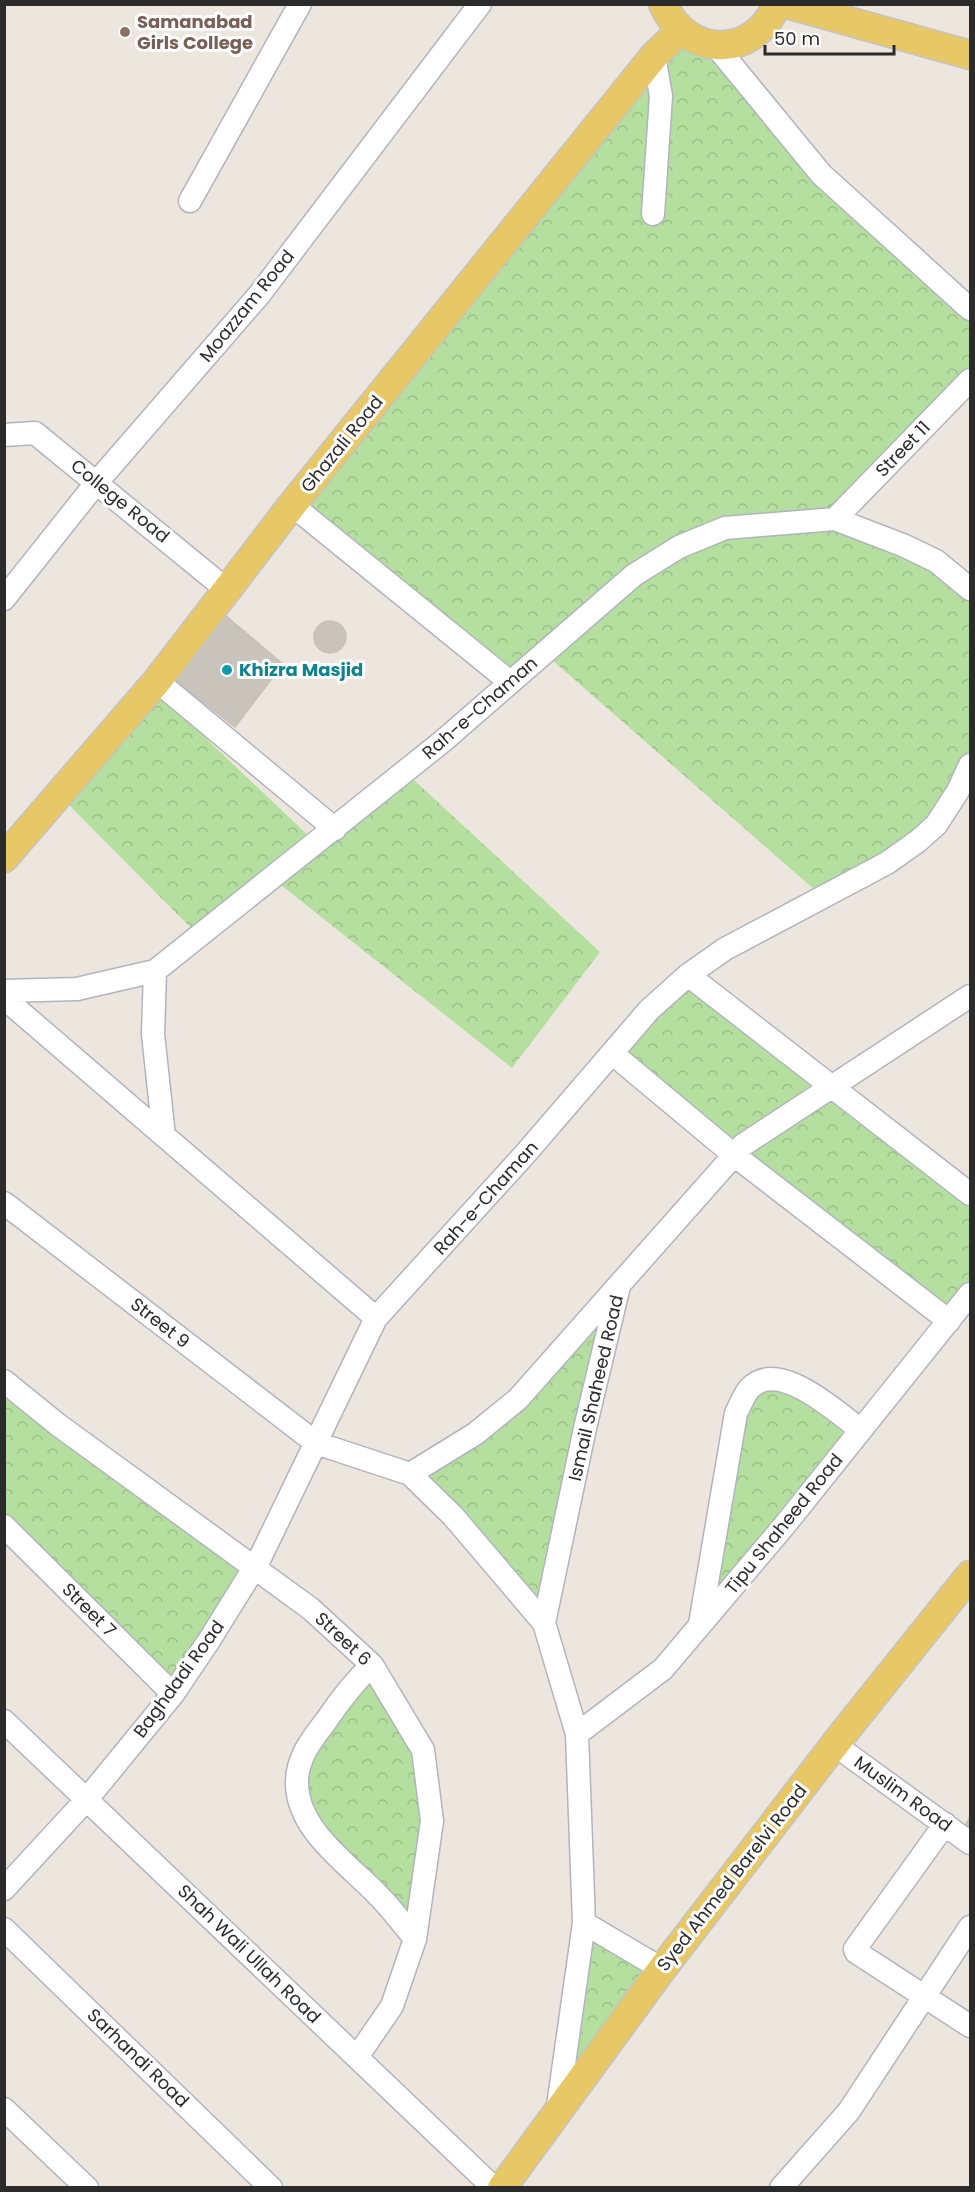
<svg xmlns="http://www.w3.org/2000/svg" width="975" height="2192" font-family="Poppins,sans-serif">
<style>
.park{fill:url(#park-crowns)}
.building{fill:#c8c4bc;stroke:#c7c1b8;stroke-width:1.5}
.lines{fill:none;stroke-linecap:round;stroke-linejoin:round}
.minor-casing{stroke:#b1b4be;stroke-width:25}
.major-casing{stroke:#c4c4c4;stroke-width:31}
.minor{stroke:#fff;stroke-width:22}
.major{stroke:#e8c766;stroke-width:28}
.education-dot{fill:#8d6e63;stroke:#fff;stroke-width:2}
.culture-dot{fill:#0f9aa8;stroke:#fff;stroke-width:2}
.labels{text-anchor:middle;stroke-width:6;stroke-linejoin:round;paint-order:stroke}
.education-label{font-size:18px;font-weight:bold;fill:#785e54;stroke:#fff;text-anchor:start}
.street-label{font-size:18px;fill:#2b2b2b;stroke:#fff}
.culture-label{font-size:18px;font-weight:bold;fill:#0d838f;stroke:#fff;text-anchor:start}
</style>
<defs>
<pattern id="park-crowns" width="20" height="18" patternUnits="userSpaceOnUse" patternTransform="scale(1.5)"><rect width="20" height="18" fill="#b5df9e"/><path d="M2 6a3 3 0 1 1 6 0M12 15a3 3 0 1 1 6 0" fill="none" stroke="#9cc088"/></pattern>
</defs>
<rect width="100%" height="100%" fill="#ece6de"/>
<!-- park -->
<path class="park" d="M 674,35 L 710,50 L 970,310 L 970,372 L 824,521 L 896,543 L 970,597 L 970,768 L 940,819 L 824,898 L 544,653 L 504,687 L 288,509 Z
M 157,692 L 312,839 L 196,933 L 61,797 Z
M 414,780 L 600,952 L 512,1068 L 277,882 Z
M 697,977 L 970,1193 L 970,1295 L 949,1321 L 613,1054 Z
M 620,1281 L 544,1623 L 404,1472 L 475,1434 Z
M 4,1372 L 259,1560 L 173,1694 L 5,1526 Z
M 761,1380 L 861,1430 L 700,1625 L 736,1413 Z
M 372,1665 L 423,1750 L 432,1821 L 415,1939 L 318,1833 L 300,1761 Z
M 584,1923 L 662,1969 L 557,2115 Z"/>
<!-- building -->
<path class="building" d="M 219,610 L 283,664 L 235,727 L 171,677 Z
M314 637a16 16 0 1 1 32 0a16 16 0 1 1-32 0Z
M 970,1816 L 970,1832 L 964,1828 Z"/>
<g class="lines">
<defs>
<path id="minor" d="M 716,46 L 821,174 L 970,309
M 190,201 L 300,4
M 653,214 L 661,96 L 654,56
M 4,435 L 35,433 L 227,590
M 292,505 L 510,682
M 835,519 L 970,380
M 4,599 L 97,482 L 259,295 L 480,4
M 157,681 L 335,829
M 155,971 L 153,1034 L 164,1136
M 688,975 L 970,1194
M 4,991 L 77,989 L 155,971 L 443,741 L 634,575 L 679,547 L 725,528 L 835,519 L 905,546 L 936,561 L 970,589
M 4,998 L 376,1318
M 613,1054 L 734,1155 L 949,1321
M 4,1203 L 316,1443 L 410,1474 L 475,1434 L 518,1399 L 743,1145 L 970,996
M 4,1381 L 57,1424 L 311,1609 L 372,1665 L 423,1750 L 432,1821 L 415,1939 L 392,2006 L 357,2057
M 410,1474 L 453,1516 L 544,1623 L 577,1734 L 584,1923 L 557,2113
M 4,1526 L 173,1694
M 544,1623 L 585,1428 L 619,1286
M 700,1624 L 736,1413 C 740,1406 744,1395 749,1389 C 778,1357 836,1412 861,1430
M 372,1665 C 354,1682 340,1700 326,1721 C 312,1739 297,1758 297,1782 C 296,1829 348,1864 377,1894 C 391,1908 403,1924 415,1939
M 4,1721 L 494,2188
M 577,1734 L 663,1669 L 784,1526 L 970,1294
M 835,1745 L 970,1843
M 945,1824 L 855,1949 L 856,1952 L 970,2026
M 4,1889 L 87,1799 L 173,1694 L 210,1639 L 259,1560 L 376,1318 L 526,1153 L 649,1010 L 688,975 L 725,949 L 887,863 L 918,841 L 936,825 L 958,791 L 970,765
M 584,1923 L 662,1969
M 4,1929 L 271,2188
M 4,2109 L 87,2188
M 781,2188 L 849,2111 L 970,1927"/>
<path id="major" d="M 663,4 C 687,58 754,60 777,4
M 787,4 L 970,55
M 4,858 L 157,681 L 292,505 L 654,56 L 680,31
M 502,2188 L 662,1969 L 842,1735 L 970,1575"/>
</defs>
<!-- minor casing -->
<use href="#minor" class="minor-casing"/>
<!-- major casing -->
<use href="#major" class="major-casing"/>
<!-- minor -->
<use href="#minor" class="minor"/>
<!-- major -->
<use href="#major" class="major"/>
</g>
<!-- markers -->
<circle class="education-dot" cx="125" cy="32" r="6"/>
<circle class="culture-dot" cx="227" cy="670" r="6"/>
<g class="labels">
<!-- education labels -->
<g class="education-label">
<text x="137" y="28">Samanabad<tspan x="137" dy="21">Girls College</tspan></text>
</g>
<!-- street labels -->
<g class="street-label">
<text transform="translate(247 306) rotate(-51)" y="6">Moazzam Road</text>
<text transform="translate(342 444) rotate(-51)" y="6">Ghazali Road</text>
<text transform="translate(903 449) rotate(-46)" y="6">Street 11</text>
<text transform="translate(120 501) rotate(39)" y="6">College Road</text>
<text transform="translate(480 708) rotate(-41)" y="6">Rah-e-Chaman</text>
<text transform="translate(486 1198) rotate(-48)" y="6">Rah-e-Chaman</text>
<text transform="translate(160 1323) rotate(38)" y="6">Street 9</text>
<text transform="translate(596 1388) rotate(-77)" y="6">Ismail Shaheed Road</text>
<text transform="translate(784 1524) rotate(-51)" y="6">Tipu Shaheed Road</text>
<text transform="translate(89 1610) rotate(45)" y="6">Street 7</text>
<text transform="translate(343 1639) rotate(43)" y="6">Street 6</text>
<text transform="translate(179 1679) rotate(-54)" y="6">Baghdadi Road</text>
<text transform="translate(903 1794) rotate(36)" y="6">Muslim Road</text>
<text transform="translate(732 1878) rotate(-52)" y="6">Syed Ahmed Barelvi Road</text>
<text transform="translate(249 1954) rotate(44)" y="6">Shah Wali Ullah Road</text>
<text transform="translate(138 2058) rotate(44)" y="6">Sarhandi Road</text>
</g>
<!-- culture labels -->
<g class="culture-label">
<text x="239" y="676">Khizra Masjid</text>
</g>
</g>
<!-- border -->
<rect width="975" height="2192" fill="none" stroke="#2b2b2b" stroke-width="12"/>
<!-- scale -->
<path d="M765 45v9h129v-9" fill="none" stroke="#2b2b2b" stroke-width="3"/>
<text x="774" y="45" font-size="18" fill="#2b2b2b" stroke="#ffffff" stroke-width="4.5" paint-order="stroke">50 m</text>
</svg>
